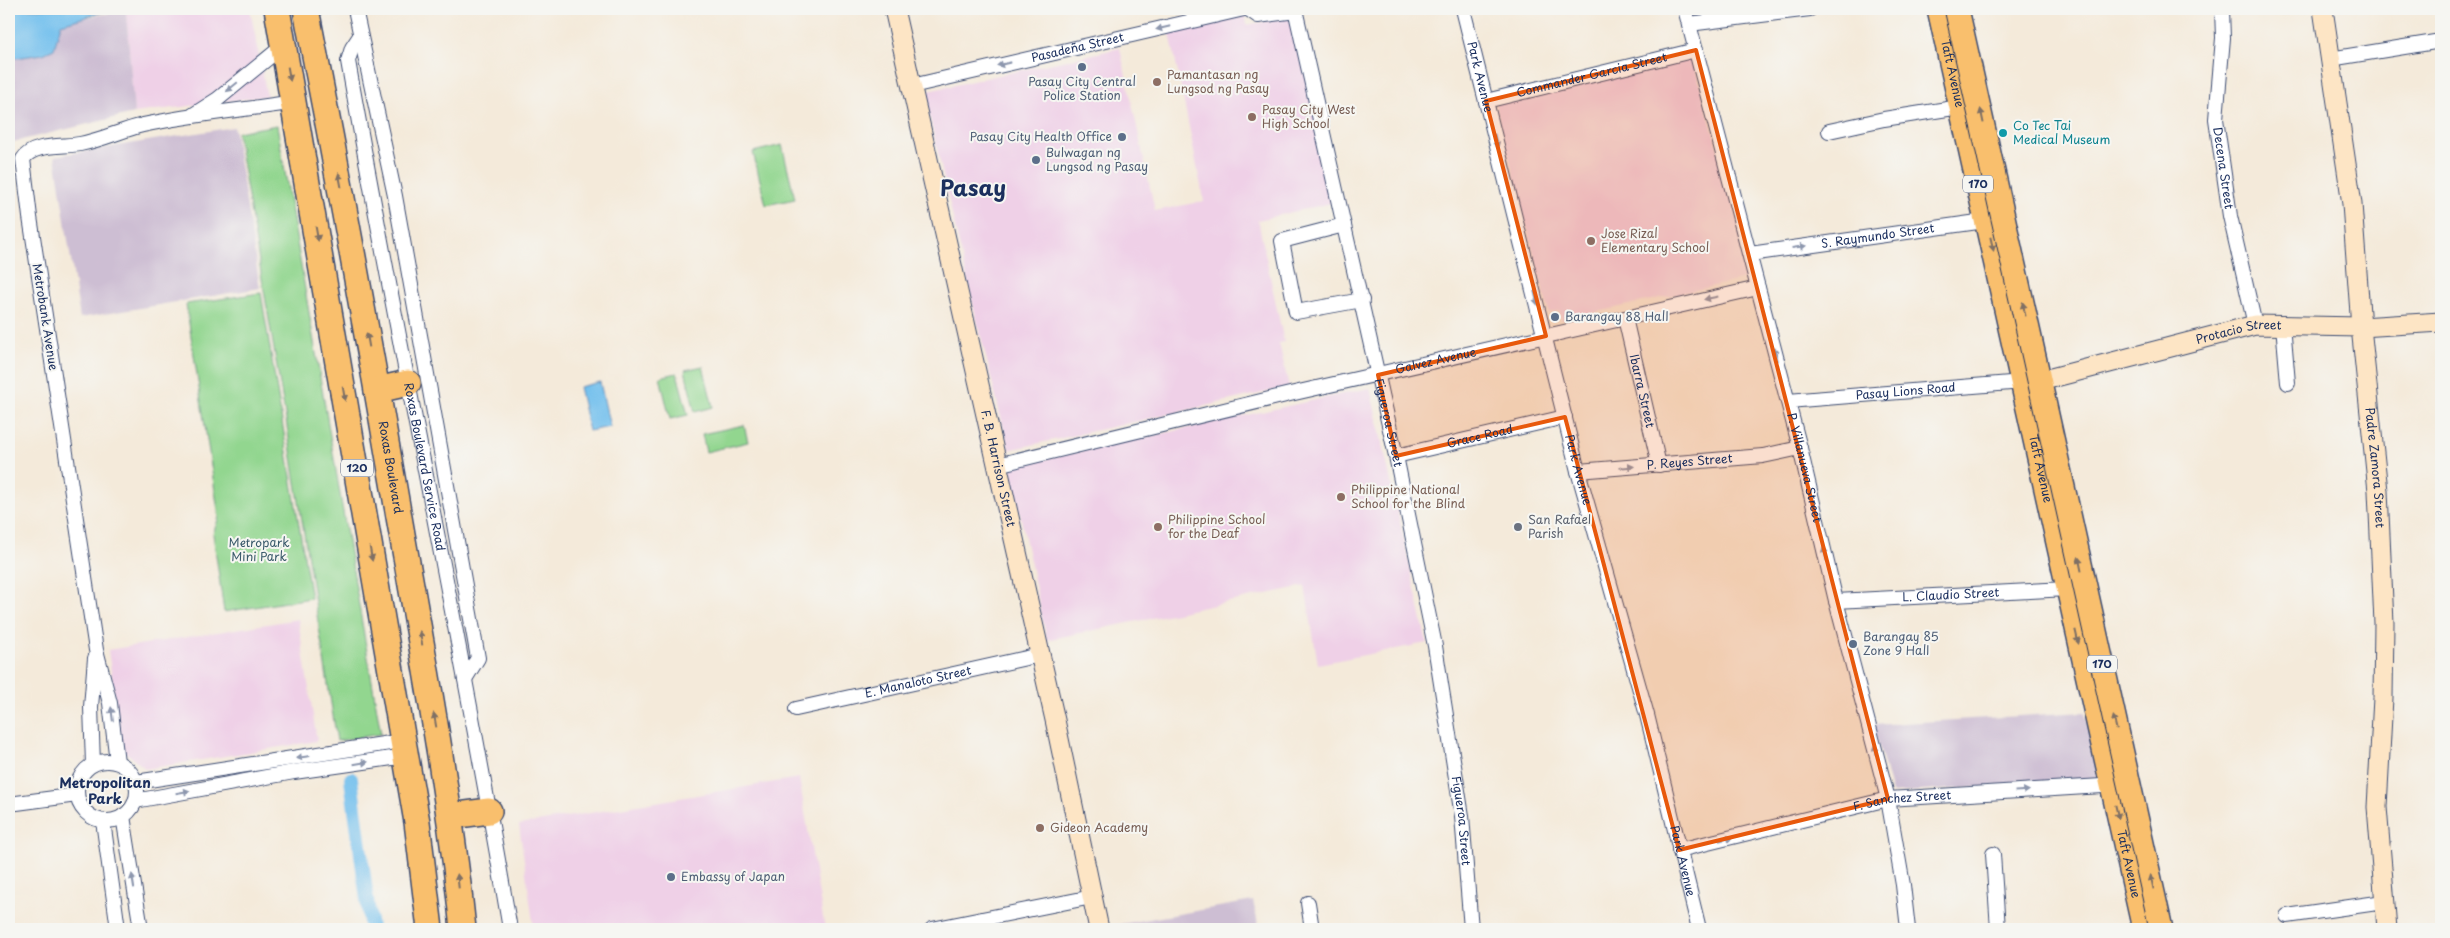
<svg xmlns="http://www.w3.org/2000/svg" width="2450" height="938" font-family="'Playpen Sans',sans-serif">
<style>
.built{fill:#efd0e7}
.industrial{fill:#cdbed3}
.green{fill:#92d68f;stroke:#568276}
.water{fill:#73c0ed;stroke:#4778a6}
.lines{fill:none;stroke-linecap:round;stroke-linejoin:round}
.canal{stroke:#73c0ed;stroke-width:14}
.street-casing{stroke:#3c4b71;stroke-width:16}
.secondary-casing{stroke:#3c4b71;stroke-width:21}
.primary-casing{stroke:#3c4b71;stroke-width:24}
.highway-casing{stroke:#3c4b71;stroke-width:28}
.street{stroke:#fff;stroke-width:14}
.secondary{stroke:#fde5c5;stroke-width:19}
.primary{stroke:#f9bf6d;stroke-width:21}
.highway{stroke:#f9bf6d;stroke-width:25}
.tram{stroke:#1b2f5e;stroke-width:1}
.oneway{fill:#8d97ae}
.oneway2{fill:#7f7065}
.marked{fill:#e8590c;fill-opacity:0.2;stroke:#e8590c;stroke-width:4;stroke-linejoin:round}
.service-dot{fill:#5c6f8a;stroke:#f6f6f2;stroke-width:2}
.education-dot{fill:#8d6e63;stroke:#f6f6f2;stroke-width:2}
.culture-dot{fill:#0f9aa8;stroke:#f6f6f2;stroke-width:2}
.worship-dot{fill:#6b7280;stroke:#f6f6f2;stroke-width:2}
.labels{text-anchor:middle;stroke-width:4;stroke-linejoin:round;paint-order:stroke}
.shield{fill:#f6f6f2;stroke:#5d6b8a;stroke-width:1}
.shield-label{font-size:11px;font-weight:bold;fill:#1b2f5e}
.street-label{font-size:12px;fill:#1b2f5e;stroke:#f6f6f2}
.education-label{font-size:12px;fill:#785e54;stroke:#f6f6f2;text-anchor:start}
.service-label{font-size:12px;fill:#4e5e75;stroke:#f6f6f2;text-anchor:start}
.culture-label{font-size:12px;fill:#0d838f;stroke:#f6f6f2;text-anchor:start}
.worship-label{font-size:12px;fill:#5b616d;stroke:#f6f6f2;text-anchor:start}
.park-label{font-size:12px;fill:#39596a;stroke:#f6f6f2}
.neighbourhood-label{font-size:14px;font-weight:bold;fill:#1b2f5e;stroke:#f6f6f2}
.town-label{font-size:22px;font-weight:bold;fill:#1b2f5e;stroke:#f6f6f2}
</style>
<rect width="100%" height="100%" fill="#f6f6f2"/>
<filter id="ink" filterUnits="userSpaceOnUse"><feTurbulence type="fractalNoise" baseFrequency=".02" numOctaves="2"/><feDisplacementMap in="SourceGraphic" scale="10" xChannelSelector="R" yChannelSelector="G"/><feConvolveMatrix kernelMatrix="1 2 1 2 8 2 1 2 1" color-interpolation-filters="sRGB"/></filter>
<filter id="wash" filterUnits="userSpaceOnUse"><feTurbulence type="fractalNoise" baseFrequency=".0096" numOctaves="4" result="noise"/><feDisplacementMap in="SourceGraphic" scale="20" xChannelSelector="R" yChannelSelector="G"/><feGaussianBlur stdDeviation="1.12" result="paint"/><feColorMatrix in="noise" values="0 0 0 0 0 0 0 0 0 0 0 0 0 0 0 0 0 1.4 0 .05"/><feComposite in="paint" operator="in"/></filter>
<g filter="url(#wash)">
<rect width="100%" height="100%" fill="#f4eada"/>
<!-- built -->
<path class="built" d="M 137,9 L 250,9 L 267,96 L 134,113 L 126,10 Z
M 1245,13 L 1247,25 L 1294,16 L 1336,202 L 1258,220 L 1284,342 L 1279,343 L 1289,387 L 1009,450 L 971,296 L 924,92 L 1120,48 L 1155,211 L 1204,201 L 1170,33 Z
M 1692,57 L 1754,277 L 1562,320 L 1559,311 L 1549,313 L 1495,103 Z
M 1370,388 L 1427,643 L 1318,664 L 1305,586 L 1047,640 L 1010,467 Z
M 298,619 L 317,741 L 146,769 L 122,749 L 108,650 Z
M 799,778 L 825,929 L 534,929 L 519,825 Z"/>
<!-- industrial -->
<path class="industrial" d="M 126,10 L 134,113 L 9,143 L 9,59 L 43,54 L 54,49 L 58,30 L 61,24 L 68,21 Z
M 234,127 L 260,288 L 80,318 L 55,156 Z
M 2085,712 L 2099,779 L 1892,793 L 1873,725 Z
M 1253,901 L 1259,929 L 1116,929 L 1115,925 Z"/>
<!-- green -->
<path class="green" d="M 277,125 L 381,734 L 337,741 L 286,420 L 237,132 Z
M 782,145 L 795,199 L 766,205 L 753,152 Z
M 261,293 L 311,598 L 224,612 L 213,534 L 219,517 L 186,304 Z
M 703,366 L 713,407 L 695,412 L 685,370 Z
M 677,373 L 688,415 L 670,419 L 660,377 Z
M 744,425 L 748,442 L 706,452 L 702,434 Z"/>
<!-- water -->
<path class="water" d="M 9,9 L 114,9 L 61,24 L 54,49 L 43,54 L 9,59 Z
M 600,382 L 610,427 L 589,431 L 579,387 Z"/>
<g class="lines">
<!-- canal -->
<path class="canal" d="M 351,779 L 371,929"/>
</g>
</g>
<g filter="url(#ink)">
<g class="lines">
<defs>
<g id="street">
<path d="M 355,9 L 395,196 L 478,658 L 465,679"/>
<path d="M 1248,9 L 1258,16 L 1296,11"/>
<path id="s1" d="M 1295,9 L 1396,456 L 1435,646 L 1462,816 L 1471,929"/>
<path id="s2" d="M 1463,9 L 1578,471 L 1647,715 L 1699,929"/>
<path id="s3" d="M 1685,9 L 1800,448 L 1836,601 L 1888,799 L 1903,885 L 1908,929"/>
<path id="s4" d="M 2222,9 L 2223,38 L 2216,119 L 2230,216 L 2255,325"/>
<path d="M 1689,24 L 1810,9"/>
<path id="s5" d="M 360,36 L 352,48 L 348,61 C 399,351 461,639 510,929"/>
<path d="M 2330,59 L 2441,41"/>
<path id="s6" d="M 912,86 L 1244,9"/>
<path id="s7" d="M 1486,101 L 1696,50"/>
<path d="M 193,115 L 218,99 L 284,45"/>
<path d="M 1829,131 L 1884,119 L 1960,107"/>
<path d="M 1344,225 L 1282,241 L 1296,312 L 1362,300"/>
<path id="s8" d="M 1750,254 L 1992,220"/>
<path id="s9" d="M 1625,318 L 1659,465"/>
<path d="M 2283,325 L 2288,383"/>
<path id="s10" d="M 1788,401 L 2023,382"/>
<path id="s11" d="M 1396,456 L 1565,417"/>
<path id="s12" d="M 997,465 L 1290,394 L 1758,288"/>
<path id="s13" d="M 1578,471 L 1763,456 L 1800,448"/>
<path id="s14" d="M 1836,601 L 2067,589"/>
<path id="s15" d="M 796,709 L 1040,655"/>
<circle cx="107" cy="791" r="30"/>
<path d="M 117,762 L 110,703 L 96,650 L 30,217 L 23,159 C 33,143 64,147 80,144 C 102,140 122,130 143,125 C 193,114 244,110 295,102"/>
<path d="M 93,764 L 91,707 L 95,658"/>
<path d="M 136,782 L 403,741"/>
<path d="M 135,801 L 294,772 L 406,756"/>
<path d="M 9,804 L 77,795"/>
<path d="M 123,816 L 141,929"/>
<path d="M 103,821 L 118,929"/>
<path id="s16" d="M 1679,850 L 1888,799 L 2119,785"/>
<path d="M 1993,854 L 1998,929"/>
<path d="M 1308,903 L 1312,929"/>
<path d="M 2287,916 L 2384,902"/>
<path d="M 932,929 L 1092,897"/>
</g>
<g id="secondary">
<path id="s17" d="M 894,9 L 1055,720 L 1099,929"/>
<path id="s18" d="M 2323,9 L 2352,204 L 2361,327 L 2378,491 L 2384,623 L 2383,698 L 2377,807 L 2387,929"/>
<path id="s19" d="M 2027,382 L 2040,381 L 2255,325 L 2361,327 L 2441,322"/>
</g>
<g id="primary">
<path id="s20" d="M 1938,9 L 2143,929"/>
<path d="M 1958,9 L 2162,929"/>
</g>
<g id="highway">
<path d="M 277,9 L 417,822 L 430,929"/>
<path id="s21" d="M 306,9 C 339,178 370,347 399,517 C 423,654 449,791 463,929"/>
<path d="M 377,390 L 408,383"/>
<path d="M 451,816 L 489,811"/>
</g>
</defs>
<!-- street casing -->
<use href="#street" class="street-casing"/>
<!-- secondary casing -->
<use href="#secondary" class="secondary-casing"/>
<!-- primary casing -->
<use href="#primary" class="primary-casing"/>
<!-- highway casing -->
<use href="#highway" class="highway-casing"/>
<!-- street -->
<use href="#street" class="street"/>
<!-- secondary -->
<use href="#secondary" class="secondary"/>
<!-- primary -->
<use href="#primary" class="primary"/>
<!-- highway -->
<use href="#highway" class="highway"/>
<!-- tram -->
<path class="tram" d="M 1944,9 L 2149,929"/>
</g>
<!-- one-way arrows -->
<defs><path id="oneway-solid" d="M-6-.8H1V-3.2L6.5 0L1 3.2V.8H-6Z" transform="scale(1.25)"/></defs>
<g class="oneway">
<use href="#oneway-solid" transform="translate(1163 28) rotate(167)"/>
<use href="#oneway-solid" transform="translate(1004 64) rotate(167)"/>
<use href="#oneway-solid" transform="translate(232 87) rotate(140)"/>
<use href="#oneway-solid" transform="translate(1496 141) rotate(76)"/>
<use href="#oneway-solid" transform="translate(1799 247) rotate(-8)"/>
<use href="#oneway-solid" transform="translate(1536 298) rotate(76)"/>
<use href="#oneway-solid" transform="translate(1711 298) rotate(168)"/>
<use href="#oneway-solid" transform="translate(1776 354) rotate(-105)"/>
<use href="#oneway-solid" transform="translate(1627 467) rotate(-5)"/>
<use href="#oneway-solid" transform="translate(1825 554) rotate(-103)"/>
<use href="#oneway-solid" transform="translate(112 714) rotate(-97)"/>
<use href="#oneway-solid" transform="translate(1876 752) rotate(-105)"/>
<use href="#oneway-solid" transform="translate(303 757) rotate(172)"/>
<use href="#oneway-solid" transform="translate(361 763) rotate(-9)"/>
<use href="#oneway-solid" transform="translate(2022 791) rotate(-4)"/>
<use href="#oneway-solid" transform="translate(183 792) rotate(-9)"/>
<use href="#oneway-solid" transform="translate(1726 839) rotate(-14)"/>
<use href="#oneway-solid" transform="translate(133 881) rotate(-99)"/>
</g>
<g class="oneway2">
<use href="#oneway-solid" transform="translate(289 74) rotate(80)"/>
<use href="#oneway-solid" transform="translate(1982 116) rotate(-102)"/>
<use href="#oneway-solid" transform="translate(340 180) rotate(-101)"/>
<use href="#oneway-solid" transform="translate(317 234) rotate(80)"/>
<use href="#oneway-solid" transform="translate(1992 244) rotate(77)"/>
<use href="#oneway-solid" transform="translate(2024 309) rotate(-102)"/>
<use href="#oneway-solid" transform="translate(368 340) rotate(-100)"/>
<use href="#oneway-solid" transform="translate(344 394) rotate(80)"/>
<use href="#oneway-solid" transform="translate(371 554) rotate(80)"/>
<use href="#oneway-solid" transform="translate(2080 564) rotate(-102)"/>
<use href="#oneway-solid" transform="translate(2077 637) rotate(77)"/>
<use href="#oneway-solid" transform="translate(421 638) rotate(-100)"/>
<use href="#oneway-solid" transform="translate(435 720) rotate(-100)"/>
<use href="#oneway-solid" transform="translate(2115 723) rotate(-104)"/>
<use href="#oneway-solid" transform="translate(2117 812) rotate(77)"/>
<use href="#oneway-solid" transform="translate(458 881) rotate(-96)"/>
<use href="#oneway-solid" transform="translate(2152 882) rotate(-102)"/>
</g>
</g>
<!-- marked area -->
<path class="marked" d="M 1696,50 L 1888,799 L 1679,850 L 1565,417 L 1396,456 L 1378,375 L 1546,336 L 1486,101 Z"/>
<!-- markers -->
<g class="service-dot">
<circle cx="1082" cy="67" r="5"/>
<circle cx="1122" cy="137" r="5"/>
<circle cx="1036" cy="160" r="5"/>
<circle cx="1555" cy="317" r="5"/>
<circle cx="1853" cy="644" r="5"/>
<circle cx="671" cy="877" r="5"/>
</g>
<g class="education-dot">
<circle cx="1157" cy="82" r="5"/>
<circle cx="1252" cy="117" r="5"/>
<circle cx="1591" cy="241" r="5"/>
<circle cx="1341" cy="497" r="5"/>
<circle cx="1158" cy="527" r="5"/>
<circle cx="1040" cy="828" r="5"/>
</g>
<circle class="culture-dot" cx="2003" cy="133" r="5"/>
<circle class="worship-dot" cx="1518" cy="527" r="5"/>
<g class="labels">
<!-- shield labels -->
<g class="shield">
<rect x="1963" y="175.5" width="30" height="17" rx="4"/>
<rect x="341" y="459.5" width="32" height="17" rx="4"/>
<rect x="2087" y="655.5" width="30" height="17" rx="4"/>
</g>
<g class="shield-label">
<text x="1978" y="188">170</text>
<text x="357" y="472">120</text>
<text x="2102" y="668">170</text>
</g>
<!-- street labels -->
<g class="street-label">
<text dy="4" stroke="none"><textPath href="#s6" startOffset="170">Pasadeña Street</textPath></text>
<text dy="4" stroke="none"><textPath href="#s20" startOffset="66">Taft Avenue</textPath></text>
<text dy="4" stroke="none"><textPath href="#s7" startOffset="109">Commander Garcia Street</textPath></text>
<text dy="4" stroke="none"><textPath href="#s2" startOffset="70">Park Avenue</textPath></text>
<text dy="4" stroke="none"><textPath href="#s4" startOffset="160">Decena Street</textPath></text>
<text dy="4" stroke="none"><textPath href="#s8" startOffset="129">S. Raymundo Street</textPath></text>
<text transform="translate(45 317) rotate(81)" y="4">Metrobank Avenue</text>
<text dy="4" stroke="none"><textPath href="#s19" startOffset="218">Protacio Street</textPath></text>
<text dy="4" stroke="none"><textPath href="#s12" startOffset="451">Galvez Avenue</textPath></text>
<text dy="4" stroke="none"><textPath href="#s9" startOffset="75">Ibarra Street</textPath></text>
<text dy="4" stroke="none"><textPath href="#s10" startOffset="118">Pasay Lions Road</textPath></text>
<text dy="4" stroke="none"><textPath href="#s1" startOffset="424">Figueroa Street</textPath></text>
<text dy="4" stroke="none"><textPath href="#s11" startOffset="86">Grace Road</textPath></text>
<text dy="4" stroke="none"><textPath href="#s13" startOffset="112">P. Reyes Street</textPath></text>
<text dy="4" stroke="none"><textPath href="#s3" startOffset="474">P. Villanueva Street</textPath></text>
<text dy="4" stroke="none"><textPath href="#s21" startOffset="466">Roxas Boulevard</textPath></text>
<text dy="4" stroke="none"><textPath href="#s5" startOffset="441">Roxas Boulevard Service Road</textPath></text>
<text dy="4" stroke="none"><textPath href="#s18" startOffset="462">Padre Zamora Street</textPath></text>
<text dy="4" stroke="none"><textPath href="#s17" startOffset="471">F. B. Harrison Street</textPath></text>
<text dy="4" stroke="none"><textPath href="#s20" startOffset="471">Taft Avenue</textPath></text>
<text dy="4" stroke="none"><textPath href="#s2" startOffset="475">Park Avenue</textPath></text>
<text dy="4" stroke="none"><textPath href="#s14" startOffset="115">L. Claudio Street</textPath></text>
<text dy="4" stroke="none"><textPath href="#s15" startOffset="125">E. Manaloto Street</textPath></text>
<text dy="4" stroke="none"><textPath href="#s16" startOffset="229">F. Sanchez Street</textPath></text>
<text dy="4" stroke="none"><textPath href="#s1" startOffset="829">Figueroa Street</textPath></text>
<text dy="4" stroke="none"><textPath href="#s2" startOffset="880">Park Avenue</textPath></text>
<text dy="4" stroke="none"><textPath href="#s20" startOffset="876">Taft Avenue</textPath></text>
</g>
<!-- education labels -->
<g class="education-label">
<text x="1167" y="79">Pamantasan ng<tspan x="1167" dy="14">Lungsod ng Pasay</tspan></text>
<text x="1262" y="114">Pasay City West<tspan x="1262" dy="14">High School</tspan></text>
<text x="1601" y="238">Jose Rizal<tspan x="1601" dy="14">Elementary School</tspan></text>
<text x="1351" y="494">Philippine National<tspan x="1351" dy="14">School for the Blind</tspan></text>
<text x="1168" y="524">Philippine School<tspan x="1168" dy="14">for the Deaf</tspan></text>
<text x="1050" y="832">Gideon Academy</text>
</g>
<!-- service labels -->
<g class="service-label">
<text x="1082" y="86" text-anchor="middle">Pasay City Central<tspan x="1082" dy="14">Police Station</tspan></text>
<text x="1112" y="141" text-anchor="end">Pasay City Health Office</text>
<text x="1046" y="157">Bulwagan ng<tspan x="1046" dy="14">Lungsod ng Pasay</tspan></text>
<text x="1565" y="321">Barangay 88 Hall</text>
<text x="1863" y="641">Barangay 85<tspan x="1863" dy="14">Zone 9 Hall</tspan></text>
<text x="681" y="881">Embassy of Japan</text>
</g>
<!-- culture labels -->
<g class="culture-label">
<text x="2013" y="130">Co Tec Tai<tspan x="2013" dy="14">Medical Museum</tspan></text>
</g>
<!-- worship labels -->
<g class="worship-label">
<text x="1528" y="524">San Rafael<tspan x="1528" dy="14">Parish</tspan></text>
</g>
<!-- park labels -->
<g class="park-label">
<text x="259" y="547">Metropark<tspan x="259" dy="14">Mini Park</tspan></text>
</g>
<!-- neighbourhood labels -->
<g class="neighbourhood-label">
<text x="105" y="788">Metropolitan<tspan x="105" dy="16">Park</tspan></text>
</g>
<!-- town labels -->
<g class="town-label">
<text x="973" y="196">Pasay</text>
</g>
</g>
<!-- margin -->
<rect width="2450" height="938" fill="none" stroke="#f6f6f2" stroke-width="30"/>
</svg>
